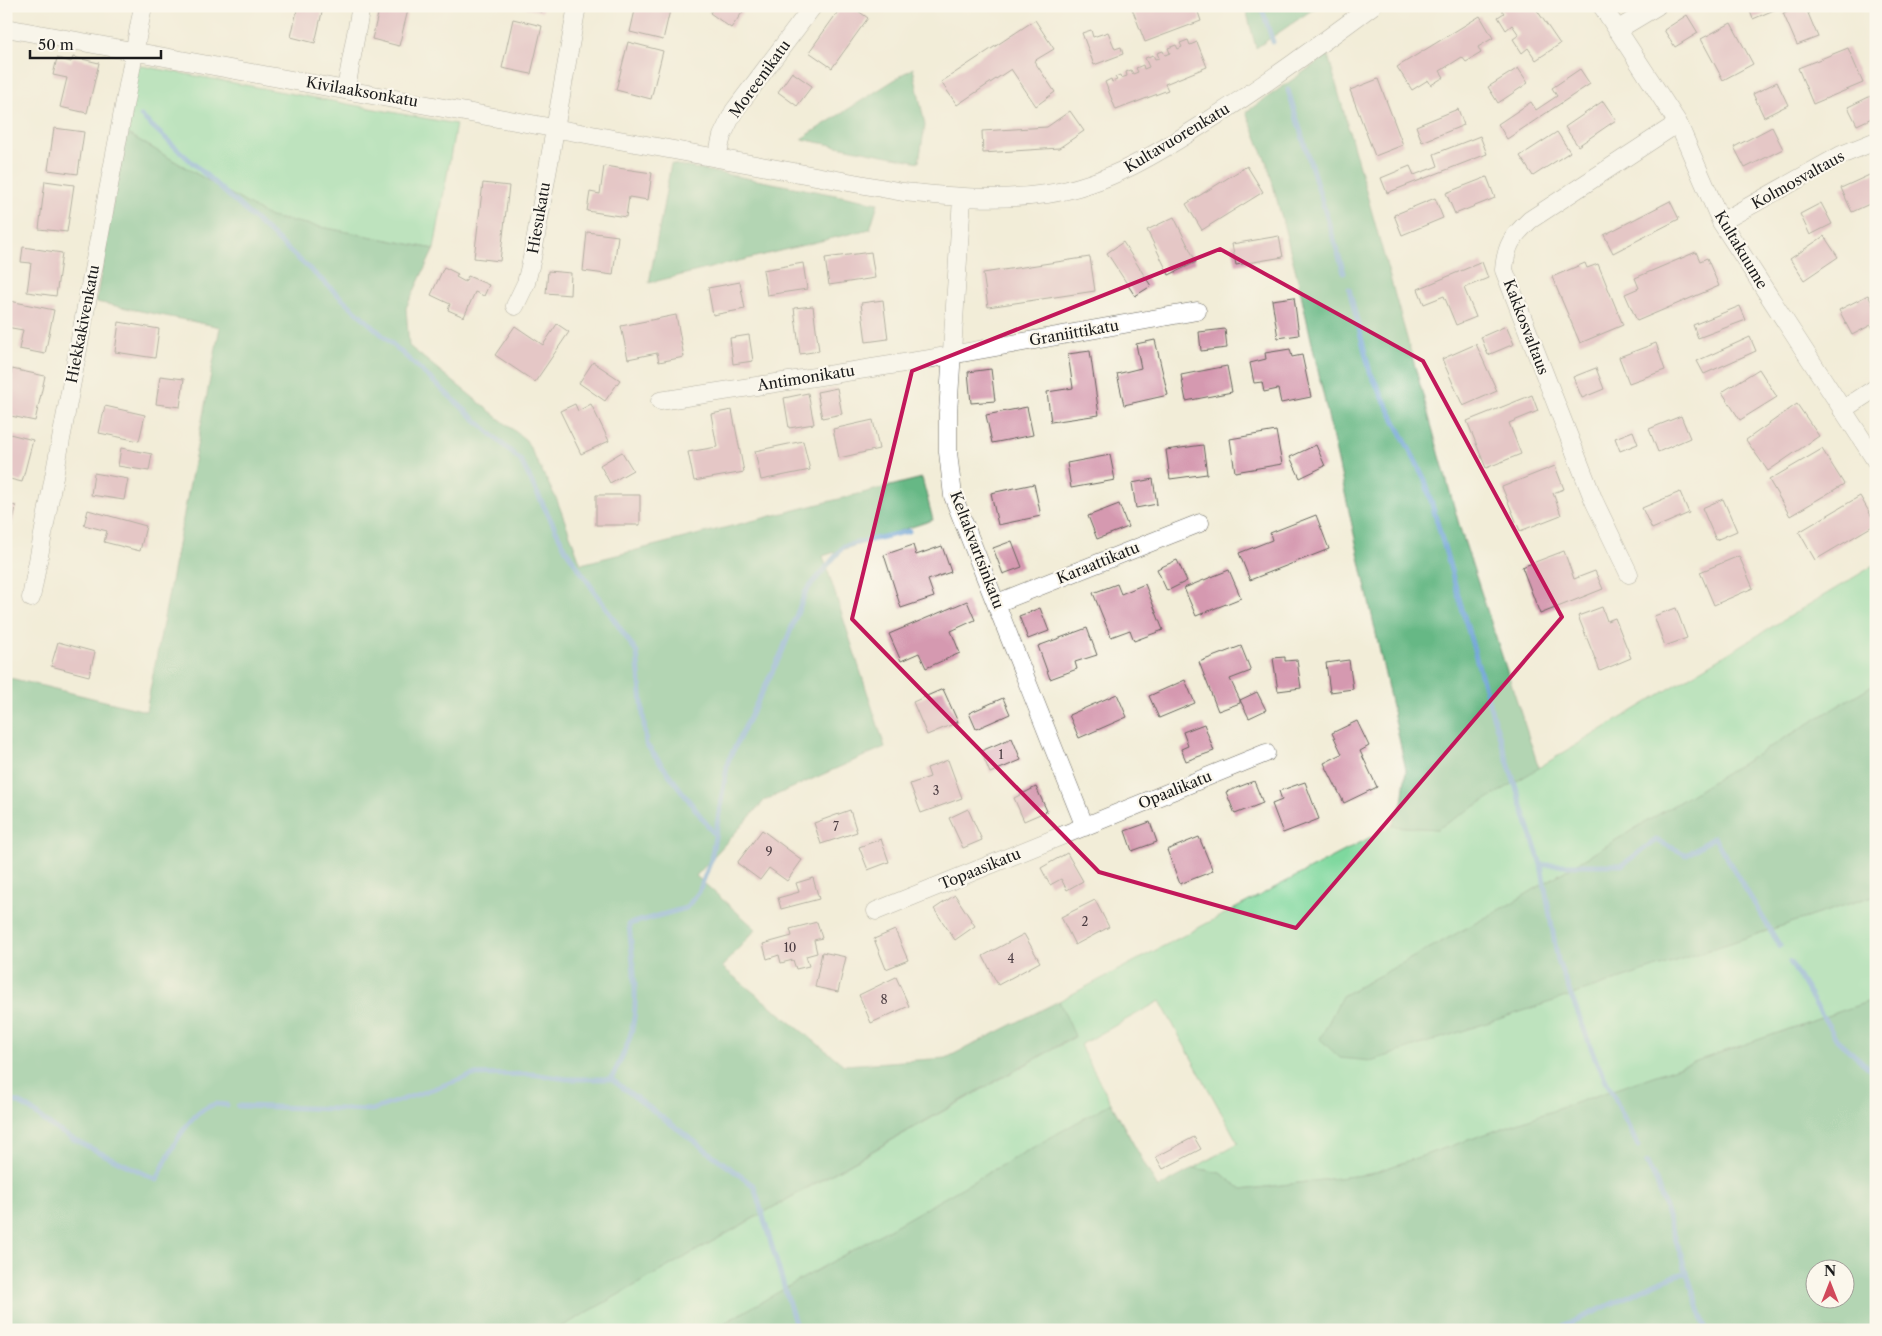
<svg xmlns="http://www.w3.org/2000/svg" width="1882" height="1336" font-family="'Libre Caslon Text',serif">
<style>
.green{fill:#7ed89e;stroke:#4d7a5d}
.forest{fill:#66b885;stroke:#416a50;fill-rule:evenodd}
.lines{fill:none;stroke-linecap:round;stroke-linejoin:round}
.stream{stroke:#67a0d6;stroke-width:5}
.building{fill:#d599b0}
.minor-casing{stroke:#67655e;stroke-width:19}
.minor{stroke:#fff;stroke-width:18}
.marked{fill:none;stroke:#c2185b;stroke-width:4;stroke-linejoin:round}
.labels{text-anchor:middle;stroke-width:4.5;stroke-linejoin:round;paint-order:stroke}
.number-label{font-size:12px;fill:#4a3b41}
.street-label{font-size:15px;fill:#1c1c1c;stroke:#fbf7ec}
</style>
<rect width="100%" height="100%" fill="#fbf7ec"/>
<filter id="ink" filterUnits="userSpaceOnUse"><feTurbulence type="fractalNoise" baseFrequency=".02" numOctaves="2"/><feDisplacementMap in="SourceGraphic" scale="10" xChannelSelector="R" yChannelSelector="G"/><feConvolveMatrix kernelMatrix="1 2 1 2 8 2 1 2 1" color-interpolation-filters="sRGB"/></filter>
<filter id="wash" filterUnits="userSpaceOnUse"><feTurbulence type="fractalNoise" baseFrequency=".0096" numOctaves="4" result="noise"/><feDisplacementMap in="SourceGraphic" scale="20" xChannelSelector="R" yChannelSelector="G"/><feGaussianBlur stdDeviation="1.12" result="paint"/><feColorMatrix in="noise" values="0 0 0 0 0 0 0 0 0 0 0 0 0 0 0 0 0 1.4 0 .05"/><feComposite in="paint" operator="in"/></filter>
<g filter="url(#wash)">
<rect width="100%" height="100%" fill="#f2edd8"/>
<!-- green -->
<path class="green" d="M 137,65 L 456,124 L 434,249 L 270,217 L 125,132 Z
M 1876,564 L 1876,683 L 1505,907 L 1342,996 L 1371,1061 L 1876,895 L 1876,999 L 1370,1174 L 1242,1190 L 1221,1173 L 1194,1168 L 1238,1143 L 1160,1001 L 1080,1045 L 1111,1103 L 712,1330 L 556,1330 L 1075,1037 L 1059,1001 L 1392,826 L 1437,829 Z"/>
<!-- forest -->
<path class="forest" d="M 1245,6 L 1318,6 L 1256,48 Z
M 1328,55 L 1460,528 L 1539,768 L 1437,829 L 1392,826 L 1402,803 L 1406,770 L 1298,280 L 1268,166 L 1246,112 Z
M 913,68 L 925,125 L 919,162 L 801,139 Z
M 125,132 L 270,217 L 434,249 L 406,308 L 409,346 L 526,440 L 557,500 L 581,564 L 922,478 L 933,520 L 823,556 L 885,747 L 765,800 L 696,876 L 756,929 L 722,967 L 844,1065 L 946,1058 L 1059,1001 L 1075,1036 L 556,1330 L 6,1330 L 6,677 L 146,711 L 220,327 L 96,302 Z
M 671,164 L 672,164 L 878,203 L 870,229 L 649,283 Z
M 1876,683 L 1876,895 L 1371,1061 L 1340,1058 L 1320,1039 L 1342,996 L 1505,907 Z
M 1876,999 L 1876,1330 L 712,1330 L 1111,1103 L 1158,1188 L 1194,1168 L 1221,1173 L 1242,1190 L 1370,1174 ZM 1844,1268 L 1844,1298 L 1814,1298 L 1814,1268 Z"/>
<g class="lines">
<!-- stream -->
<path class="stream" d="M 1261,6 L 1273,42
M 1288,90 L 1344,273
M 141,116 L 521,461 L 566,550 L 637,653 L 646,744 L 715,835
M 1349,289 L 1370,372 L 1425,480 L 1492,713 L 1541,865 L 1558,961 L 1595,1058 L 1638,1146
M 1541,865 L 1622,865 L 1656,840 L 1687,855 L 1714,837 L 1780,946
M 1790,962 L 1837,1040 L 1876,1074
M 611,1079 C 619,1064 627,1049 631,1033 C 640,1000 632,958 629,924 L 686,908 L 699,892 L 711,860 L 728,761 L 782,652 L 806,591 L 844,546 L 909,531
M 6,1100 C 27,1101 39,1119 56,1129 C 88,1149 124,1163 157,1180 C 168,1156 187,1111 216,1104 C 219,1104 224,1105 227,1105
M 238,1106 L 372,1110 L 473,1075 L 531,1074 L 567,1079 L 611,1079 L 754,1186 L 797,1330
M 1647,1163 L 1656,1181 L 1706,1330
M 1563,1330 L 1562,1327 L 1663,1280 L 1687,1272"/>
</g>
<g id="blocks">
<!-- building -->
<path class="building" d="M 298,6 L 323,8 L 315,43 L 291,37 Z
M 380,6 L 409,6 L 399,46 L 372,39 Z
M 518,6 L 543,6 L 542,12 Z
M 636,6 L 671,6 L 663,40 L 630,32 Z
M 715,6 L 747,6 L 731,28 L 710,13 Z
M 842,6 L 851,6 L 868,18 L 832,68 L 809,52 Z
M 1131,6 L 1196,6 L 1201,21 L 1145,42 Z
M 1499,6 L 1534,6 L 1560,44 L 1536,60 L 1528,48 L 1522,53 L 1513,39 L 1519,35 L 1512,25 L 1506,30 L 1498,17 L 1504,13 Z
M 1748,6 L 1783,6 L 1753,19 Z
M 1800,6 L 1805,6 L 1818,37 L 1797,45 L 1783,13 Z
M 1687,15 L 1698,33 L 1675,47 L 1664,30 Z
M 1480,16 L 1493,38 L 1478,47 L 1481,53 L 1466,62 L 1462,57 L 1440,71 L 1444,77 L 1431,85 L 1428,80 L 1412,90 L 1397,67 Z
M 513,19 L 542,26 L 531,74 L 502,68 Z
M 1035,20 L 1054,49 L 1034,61 L 1055,92 L 1036,106 L 1011,69 L 957,105 L 941,82 Z
M 1731,23 L 1753,64 L 1723,80 L 1701,39 Z
M 1091,30 L 1093,37 L 1108,32 L 1115,49 L 1121,47 L 1123,54 L 1094,65 L 1082,33 Z
M 1188,40 L 1190,45 L 1197,42 L 1207,67 L 1165,84 L 1168,90 L 1116,110 L 1105,82 L 1111,79 L 1112,82 L 1117,80 L 1115,77 L 1120,75 L 1121,78 L 1127,76 L 1126,72 L 1131,70 L 1133,74 L 1138,72 L 1136,68 L 1143,65 L 1144,69 L 1149,67 L 1145,58 L 1153,55 L 1155,59 L 1159,58 L 1157,53 L 1163,51 L 1165,55 L 1170,53 L 1168,48 L 1176,45 L 1178,49 L 1182,47 L 1180,43 Z
M 628,42 L 663,51 L 651,99 L 616,90 Z
M 1848,48 L 1863,83 L 1813,104 L 1798,68 Z
M 73,57 L 99,63 L 87,113 L 60,107 L 67,78 L 53,75 L 57,58 L 71,62 Z
M 1518,68 L 1528,83 L 1498,103 L 1488,87 Z
M 1580,69 L 1590,84 L 1507,139 L 1498,124 L 1531,102 L 1536,110 L 1557,96 L 1552,88 Z
M 792,72 L 812,86 L 797,106 L 778,92 Z
M 1378,79 L 1403,145 L 1375,156 L 1350,90 Z
M 1777,82 L 1788,105 L 1764,117 L 1753,94 Z
M 1873,95 L 1876,100 L 1876,116 L 1857,125 L 1848,107 Z
M 1603,101 L 1616,120 L 1578,146 L 1565,127 Z
M 1458,109 L 1464,125 L 1422,142 L 1416,126 Z
M 1070,111 L 1084,131 L 1059,148 L 983,153 L 982,131 L 1047,127 Z
M 1772,127 L 1783,149 L 1745,168 L 1734,147 Z
M 54,128 L 84,132 L 78,174 L 48,170 Z
M 1557,132 L 1570,152 L 1533,176 L 1520,156 Z
M 1480,136 L 1487,154 L 1387,193 L 1381,178 L 1410,166 L 1414,175 L 1438,166 L 1434,154 Z
M 604,166 L 652,173 L 648,200 L 629,197 L 626,217 L 587,211 L 590,192 L 600,194 Z
M 1247,166 L 1263,192 L 1202,230 L 1186,204 Z
M 1876,172 L 1876,201 L 1852,212 L 1841,188 Z
M 1487,177 L 1495,198 L 1455,214 L 1446,193 Z
M 45,181 L 74,185 L 67,232 L 39,229 Z
M 483,183 L 509,186 L 500,261 L 474,258 Z
M 1435,198 L 1443,218 L 1402,235 L 1394,215 Z
M 1670,201 L 1679,219 L 1613,253 L 1604,235 Z
M 1821,203 L 1832,224 L 1810,235 L 1800,214 Z
M 1174,217 L 1196,262 L 1169,275 L 1147,230 Z
M 587,232 L 618,236 L 613,275 L 583,271 Z
M 1279,236 L 1283,257 L 1236,265 L 1232,244 Z
M 1824,236 L 1838,257 L 1804,280 L 1790,259 Z
M 1123,242 L 1151,286 L 1135,296 L 1107,253 Z
M 23,247 L 62,253 L 56,296 L 27,292 L 31,263 L 21,262 Z
M 871,252 L 875,278 L 829,285 L 825,258 Z
M 1696,252 L 1700,261 L 1707,258 L 1719,286 L 1637,321 L 1625,294 L 1639,288 L 1635,278 Z
M 1090,257 L 1095,291 L 988,307 L 983,273 Z
M 1482,262 L 1488,278 L 1464,288 L 1476,317 L 1456,325 L 1444,296 L 1424,304 L 1418,289 Z
M 803,263 L 807,289 L 767,295 L 763,270 Z
M 1585,263 L 1587,268 L 1598,264 L 1623,325 L 1580,343 L 1552,277 Z
M 444,267 L 458,274 L 456,277 L 465,282 L 468,276 L 489,285 L 484,296 L 475,292 L 464,317 L 448,310 L 450,304 L 431,295 Z
M 548,271 L 571,273 L 570,295 L 546,293 Z
M 740,282 L 745,309 L 713,315 L 708,288 Z
M 1868,295 L 1876,311 L 1876,334 L 1871,325 L 1852,335 L 1839,310 Z
M 1294,297 L 1299,335 L 1278,338 L 1272,300 Z
M 883,300 L 888,339 L 866,342 L 861,303 Z
M 10,301 L 54,310 L 45,354 L 19,349 L 23,330 L 6,327 Z
M 813,306 L 819,351 L 800,354 L 794,308 Z
M 1740,306 L 1746,320 L 1698,338 L 1693,325 Z
M 676,315 L 684,357 L 659,362 L 657,353 L 628,359 L 621,326 Z
M 119,322 L 159,329 L 155,358 L 115,352 Z
M 557,324 L 569,332 L 535,382 L 495,355 L 515,326 L 543,345 Z
M 1506,326 L 1514,344 L 1488,355 L 1481,337 Z
M 1225,329 L 1227,348 L 1201,351 L 1199,332 Z
M 749,335 L 753,361 L 733,364 L 730,338 Z
M 1750,337 L 1756,351 L 1704,374 L 1697,361 Z
M 1155,340 L 1168,395 L 1124,405 L 1117,374 L 1141,368 L 1136,344 Z
M 1656,343 L 1665,370 L 1629,383 L 1619,357 Z
M 1476,344 L 1497,391 L 1463,406 L 1442,359 Z
M 1290,349 L 1292,357 L 1302,355 L 1311,397 L 1281,403 L 1278,389 L 1264,392 L 1262,382 L 1254,383 L 1250,363 L 1266,359 L 1265,353 Z
M 1090,351 L 1099,415 L 1051,422 L 1047,392 L 1073,388 L 1068,354 Z
M 593,362 L 620,380 L 605,401 L 579,383 Z
M 1227,366 L 1232,392 L 1186,401 L 1181,375 Z
M 1596,368 L 1604,389 L 1582,398 L 1573,377 Z
M 12,369 L 45,376 L 35,421 L 6,415 L 6,397 Z
M 991,369 L 995,401 L 971,403 L 968,372 Z
M 1759,369 L 1777,397 L 1740,420 L 1722,392 Z
M 160,376 L 184,379 L 180,407 L 156,404 Z
M 837,388 L 842,414 L 822,418 L 817,392 Z
M 808,393 L 814,424 L 789,428 L 784,398 Z
M 1532,395 L 1538,411 L 1509,423 L 1521,454 L 1486,468 L 1467,421 Z
M 575,404 L 578,411 L 591,404 L 609,441 L 581,454 L 560,411 Z
M 1797,404 L 1819,436 L 1768,471 L 1746,440 Z
M 105,406 L 145,415 L 139,441 L 99,433 Z
M 1027,407 L 1033,435 L 992,443 L 986,415 Z
M 732,410 L 744,472 L 694,481 L 688,452 L 717,447 L 711,414 Z
M 1681,416 L 1690,438 L 1658,452 L 1649,429 Z
M 873,420 L 879,449 L 839,458 L 833,429 Z
M 1276,431 L 1282,464 L 1235,472 L 1230,439 Z
M 1633,431 L 1638,444 L 1620,451 L 1615,438 Z
M 6,433 L 33,440 L 22,482 L 6,478 Z
M 803,441 L 810,470 L 761,480 L 755,451 Z
M 1203,445 L 1207,474 L 1170,479 L 1166,450 Z
M 1316,445 L 1325,466 L 1300,478 L 1290,457 Z
M 121,448 L 152,454 L 149,471 L 118,466 Z
M 1822,449 L 1844,484 L 1790,516 L 1769,480 Z
M 622,452 L 633,470 L 610,483 L 600,465 Z
M 1110,455 L 1115,480 L 1071,488 L 1067,463 Z
M 1555,466 L 1564,489 L 1553,493 L 1561,515 L 1520,531 L 1502,487 Z
M 94,473 L 128,479 L 124,500 L 91,495 Z
M 1153,479 L 1157,504 L 1136,508 L 1132,483 Z
M 1034,484 L 1041,516 L 998,525 L 991,493 Z
M 1680,492 L 1689,513 L 1652,529 L 1642,508 Z
M 596,495 L 640,495 L 640,525 L 596,525 Z
M 1860,496 L 1876,524 L 1815,560 L 1799,532 Z
M 1723,499 L 1737,531 L 1716,540 L 1702,508 Z
M 6,504 L 16,506 L 9,540 L 6,539 Z
M 1119,504 L 1128,527 L 1097,539 L 1088,516 Z
M 88,510 L 146,526 L 140,551 L 104,542 L 107,531 L 84,525 Z
M 1316,515 L 1329,549 L 1250,580 L 1239,553 L 1272,540 L 1270,533 Z
M 1012,541 L 1022,567 L 1003,574 L 993,548 Z
M 913,545 L 916,555 L 942,546 L 951,572 L 928,580 L 934,597 L 901,608 L 884,555 Z
M 1564,551 L 1574,579 L 1595,571 L 1603,589 L 1540,614 L 1522,567 Z
M 1739,556 L 1753,588 L 1714,605 L 1700,572 Z
M 1177,560 L 1187,581 L 1167,591 L 1157,569 Z
M 1229,570 L 1241,598 L 1196,616 L 1184,588 Z
M 1117,584 L 1121,594 L 1145,584 L 1163,630 L 1134,641 L 1130,630 L 1111,637 L 1093,593 Z
M 967,601 L 975,620 L 951,631 L 960,653 L 926,668 L 919,653 L 901,661 L 889,634 Z
M 1602,607 L 1607,621 L 1615,618 L 1631,658 L 1600,671 L 1578,616 Z
M 1040,608 L 1049,631 L 1028,639 L 1019,616 Z
M 1676,608 L 1687,638 L 1665,646 L 1654,616 Z
M 1087,628 L 1097,655 L 1075,662 L 1077,669 L 1050,679 L 1038,646 Z
M 58,642 L 95,652 L 89,676 L 51,666 Z
M 1241,646 L 1251,671 L 1230,679 L 1240,700 L 1257,692 L 1266,710 L 1249,718 L 1240,700 L 1240,703 L 1218,711 L 1199,662 Z
M 1285,657 L 1285,661 L 1297,660 L 1301,688 L 1278,691 L 1273,658 Z
M 1349,660 L 1353,689 L 1330,692 L 1326,663 Z
M 1185,680 L 1195,703 L 1159,718 L 1149,696 Z
M 943,689 L 958,722 L 927,735 L 913,702 Z
M 1117,694 L 1127,717 L 1079,738 L 1069,715 Z
M 1003,698 L 1010,714 L 976,729 L 969,713 Z
M 1357,721 L 1369,746 L 1360,751 L 1377,787 L 1344,803 L 1324,763 L 1342,754 L 1332,733 Z
M 1204,724 L 1214,751 L 1186,761 L 1181,749 L 1188,746 L 1183,732 Z
M 1012,738 L 1021,760 L 990,773 L 981,751 Z
M 948,760 L 962,798 L 921,813 L 910,784 L 930,777 L 927,768 Z
M 1254,781 L 1263,803 L 1235,814 L 1226,792 Z
M 1305,782 L 1319,819 L 1283,833 L 1272,804 L 1282,800 L 1279,791 Z
M 1036,787 L 1047,811 L 1024,821 L 1014,798 Z
M 968,809 L 982,840 L 963,848 L 949,818 Z
M 850,810 L 857,832 L 821,844 L 814,823 Z
M 1150,822 L 1157,842 L 1132,851 L 1125,831 Z
M 762,830 L 802,860 L 787,881 L 769,868 L 760,880 L 737,863 Z
M 1199,837 L 1213,871 L 1180,884 L 1167,850 Z
M 881,839 L 889,862 L 868,870 L 859,847 Z
M 1067,853 L 1083,881 L 1067,890 L 1061,879 L 1050,885 L 1041,868 Z
M 813,878 L 819,899 L 781,909 L 778,898 L 799,892 L 796,883 Z
M 955,895 L 975,926 L 955,940 L 934,909 Z
M 1095,900 L 1109,927 L 1075,945 L 1061,917 Z
M 817,922 L 822,938 L 814,940 L 817,953 L 806,956 L 809,966 L 796,969 L 793,960 L 781,963 L 779,955 L 767,959 L 763,944 L 792,936 L 790,929 Z
M 895,930 L 908,960 L 886,969 L 874,939 Z
M 1024,934 L 1040,962 L 998,985 L 983,956 Z
M 822,952 L 846,957 L 838,992 L 815,987 Z
M 896,977 L 909,1006 L 871,1023 L 859,995 Z
M 1194,1137 L 1201,1149 L 1163,1169 L 1156,1157 Z"/>
</g>
</g>
<g filter="url(#ink)">
<use href="#blocks" fill-opacity="0" stroke="#67655e" stroke-width="1"/>
<g class="lines">
<defs>
<path id="minor" d="M 1602,6 L 1678,123 L 1721,222 L 1876,461
M 6,28 L 903,192 C 952,197 998,201 1047,194 C 1108,185 1160,152 1211,119 C 1266,84 1319,45 1372,6
M 1617,30 L 1657,6
M 346,89 L 361,6
M 717,157 L 722,136 L 734,111 L 813,6
M 962,198 L 948,413 L 948,452 L 953,496 L 1085,827
M 1721,222 L 1841,155 L 1876,141
M 515,306 L 526,283 L 532,258 L 577,6
M 660,401 L 923,360 L 1197,311
M 1842,410 L 1876,388
M 1629,574 L 1594,501 L 1504,270 C 1506,245 1512,237 1530,220 L 1678,123
M 31,598 L 143,6
M 997,603 L 1200,523
M 876,911 L 1266,753"/>
</defs>
<!-- minor casing -->
<use href="#minor" class="minor-casing"/>
<!-- minor -->
<use href="#minor" class="minor"/>
</g>
</g>
<!-- marked area -->
<path d="M0 0H1882V1336H0ZM 1220,249 L 1423,361 L 1562,617 L 1296,928 L 1099,872 L 852,619 L 912,371 Z" fill="#f2edd8" fill-opacity=".55" fill-rule="evenodd"/>
<path class="marked" d="M 1220,249 L 1423,361 L 1562,617 L 1296,928 L 1099,872 L 852,619 L 912,371 Z"/>
<g class="labels">
<!-- number labels -->
<g class="number-label">
<text x="1001" y="759">1</text>
<text x="936" y="795">3</text>
<text x="836" y="831">7</text>
<text x="769" y="856">9</text>
<text x="1085" y="926">2</text>
<text x="790" y="952">10</text>
<text x="1011" y="963">4</text>
<text x="884" y="1004">8</text>
</g>
<!-- street labels -->
<g class="street-label">
<text transform="translate(760 79) rotate(-54)" y="5">Moreenikatu</text>
<text transform="translate(362 92) rotate(10)" y="5">Kivilaaksonkatu</text>
<text transform="translate(1177 138) rotate(-31)" y="5">Kultavuorenkatu</text>
<text transform="translate(1798 180) rotate(-29)" y="5">Kolmosvaltaus</text>
<text transform="translate(539 218) rotate(-80)" y="5">Hiesukatu</text>
<text transform="translate(1741 250) rotate(59)" y="5">Kultakuume</text>
<text transform="translate(83 324) rotate(-79)" y="5">Hiekkakivenkatu</text>
<text transform="translate(1526 327) rotate(69)" y="5">Kakkosvaltaus</text>
<text transform="translate(1074 333) rotate(-10)" y="5">Graniittikatu</text>
<text transform="translate(806 378) rotate(-9)" y="5">Antimonikatu</text>
<text transform="translate(977 550) rotate(69)" y="5">Keltakvartsinkatu</text>
<text transform="translate(1098 563) rotate(-22)" y="5">Karaattikatu</text>
<text transform="translate(1175 790) rotate(-22)" y="5">Opaalikatu</text>
<text transform="translate(980 869) rotate(-22)" y="5">Topaasikatu</text>
</g>
</g>
<!-- margin -->
<rect width="1882" height="1336" fill="none" stroke="#fbf7ec" stroke-width="25"/>
<!-- north arrow -->
<g transform="translate(1830 1284)"><circle r="24" fill="#fbf7ec" stroke="#a29f99"/>
<path d="M0-4L9 19L0 12L-9 19Z" fill="#d1495b"/>
<text y="-8" font-size="14" font-weight="bold" text-anchor="middle" fill="#1c1c1c">N</text>
</g>
<!-- scale -->
<path d="M30 50v8h131v-8" fill="none" stroke="#1c1c1c" stroke-width="2.5"/>
<text x="38" y="50" font-size="15" fill="#1c1c1c" stroke="#fbf7ec" stroke-width="4" paint-order="stroke">50 m</text>
</svg>
